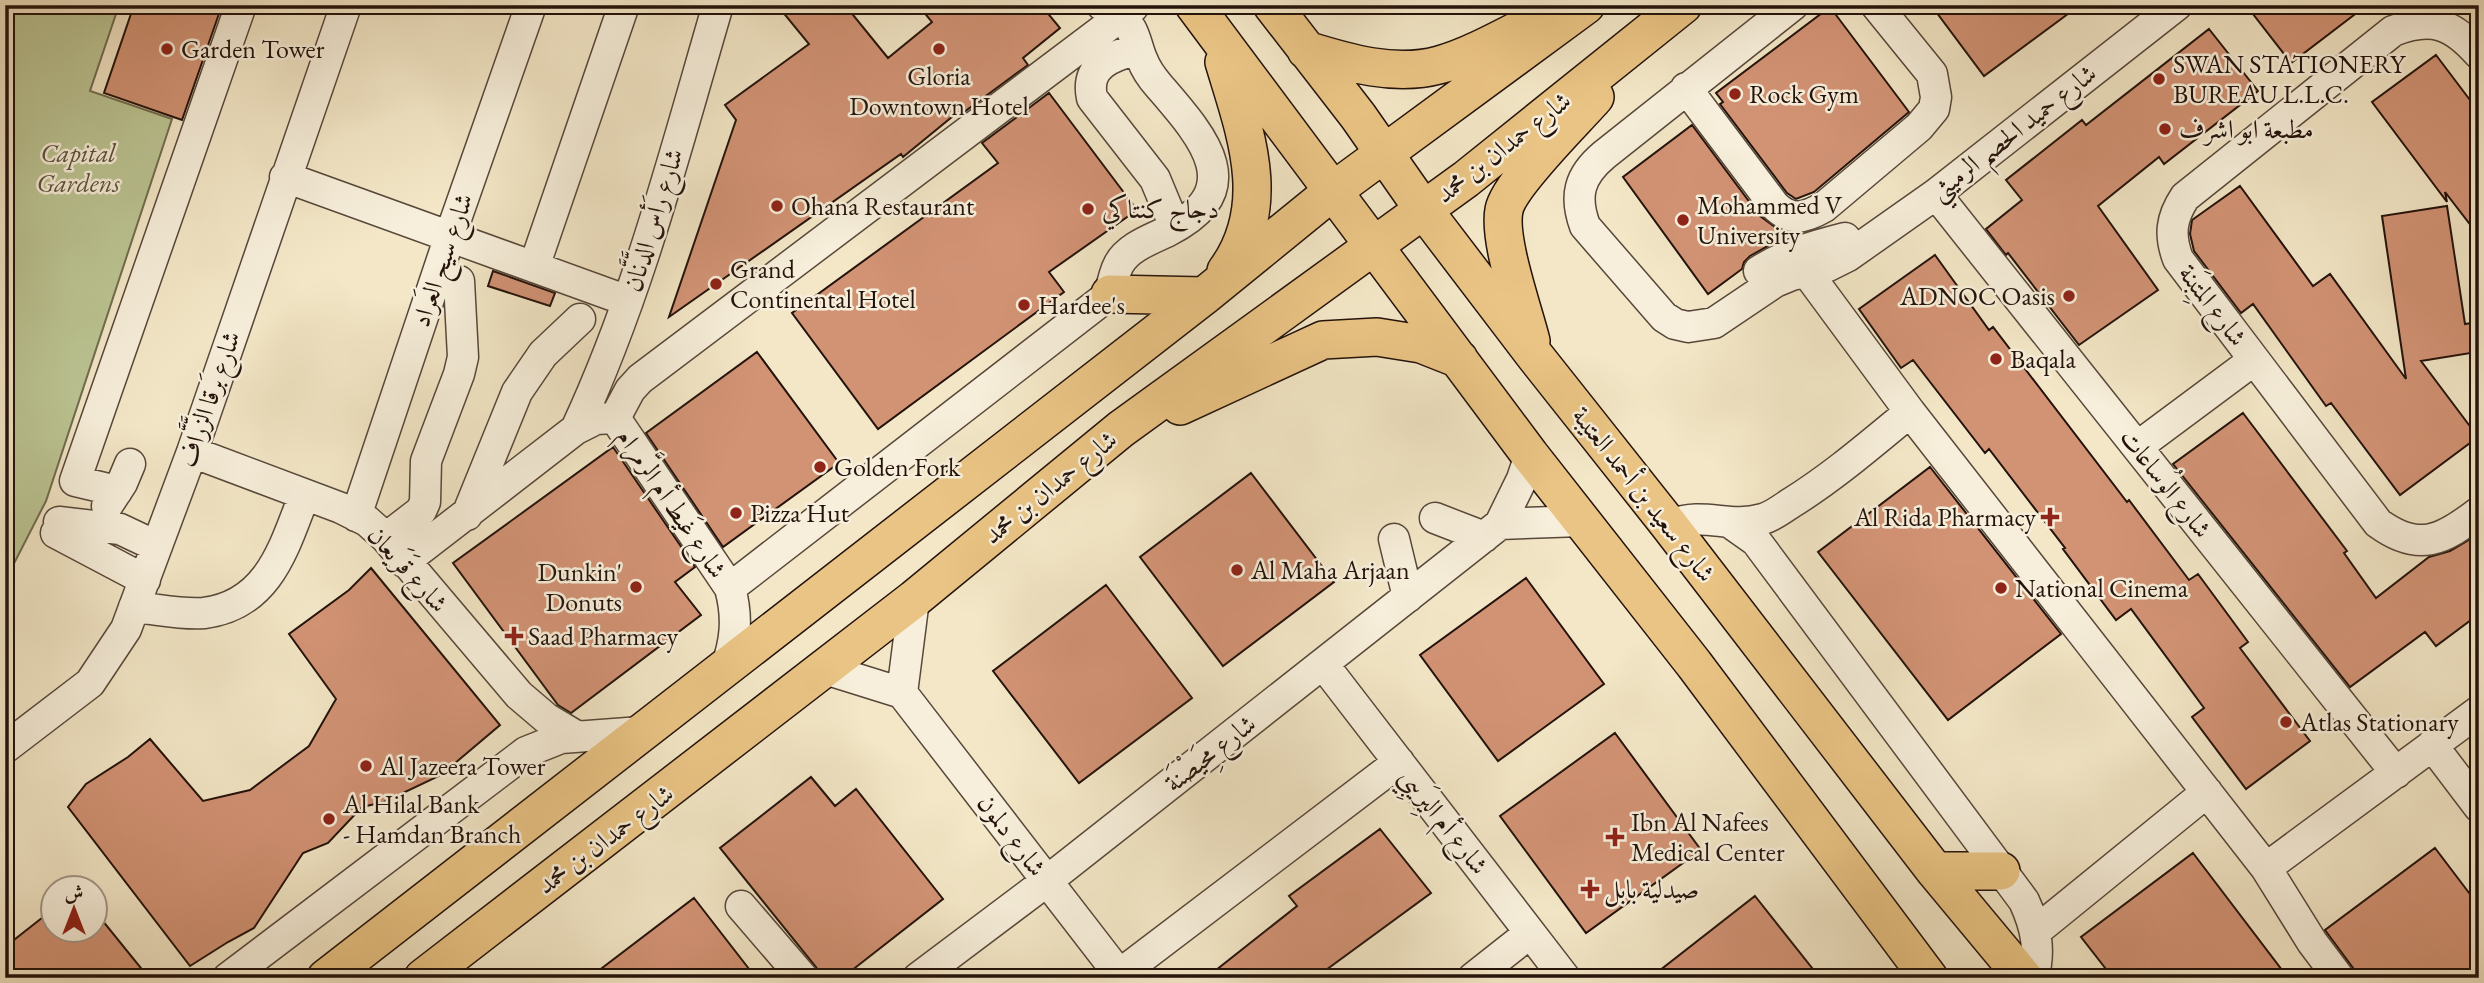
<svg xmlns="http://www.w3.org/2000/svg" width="2484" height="983" font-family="'EB Garamond',Amiri,serif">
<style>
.green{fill:#bcc594;stroke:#706c50;stroke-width:2}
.building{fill:#d29375;stroke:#23120b;stroke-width:2}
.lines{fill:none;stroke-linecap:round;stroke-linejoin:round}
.minor-casing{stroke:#57473a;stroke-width:33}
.major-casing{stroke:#23120b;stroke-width:40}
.minor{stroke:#f7efdb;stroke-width:30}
.major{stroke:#eac484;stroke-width:37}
.poi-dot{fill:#8f2418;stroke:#f7efdb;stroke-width:2.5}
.labels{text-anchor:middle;stroke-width:5;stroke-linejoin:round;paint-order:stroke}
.poi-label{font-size:26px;fill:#23120b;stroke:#f7efdb;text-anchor:start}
.street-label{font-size:26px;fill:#23120b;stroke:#f7efdb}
.park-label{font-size:26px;font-style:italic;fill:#59513b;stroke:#f7efdb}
</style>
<rect width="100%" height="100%" fill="#f3e7c7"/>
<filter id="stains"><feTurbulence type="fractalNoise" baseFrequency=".00286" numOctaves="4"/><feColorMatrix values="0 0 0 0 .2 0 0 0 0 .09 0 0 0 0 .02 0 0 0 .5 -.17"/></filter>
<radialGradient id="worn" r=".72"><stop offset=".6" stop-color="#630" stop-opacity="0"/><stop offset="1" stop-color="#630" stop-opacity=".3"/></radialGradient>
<!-- green -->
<path class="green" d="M 5,5 L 119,5 L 90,91 L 172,119 L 46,501 L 5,581 Z"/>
<!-- building -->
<path class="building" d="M 134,5 L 222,5 L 182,120 L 104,93 Z
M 777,5 L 845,5 L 888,58 L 932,22 L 918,5 L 1041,5 L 1060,28 L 1023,58 L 1028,65 L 960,115 L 958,112 L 903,157 L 901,154 L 669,317 L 736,120 L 725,105 L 809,44 Z
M 1931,5 L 2080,5 L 1984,76 Z
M 2246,5 L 2367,5 L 2291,63 Z
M 1830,7 L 1909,112 L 1814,192 L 1796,199 L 1787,193 L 1720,104 L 1723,102 L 1716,93 Z
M 2209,29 L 2258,91 L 2164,164 L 2159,157 L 2098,206 L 2158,290 L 2079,345 L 2008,253 L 2006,255 L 1986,229 L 2022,200 L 2006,180 L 2082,120 L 2086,125 Z
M 2436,55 L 2479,112 L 2479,236 L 2445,192 L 2447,202 L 2372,102 Z
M 1049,93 L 1137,210 L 1049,272 L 1064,292 L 878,429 L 792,313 L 998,163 L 982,143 Z
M 1692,125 L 1760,216 L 1779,230 L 1784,237 L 1750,256 L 1744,262 L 1742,269 L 1708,294 L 1623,177 Z
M 2240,186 L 2313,286 L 2330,274 L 2406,379 L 2382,216 L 2447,206 L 2465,324 L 2472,323 L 2477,352 L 2421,361 L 2478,437 L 2400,495 L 2331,403 L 2326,406 L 2253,304 L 2241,313 L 2194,251 L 2190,234 L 2192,220 Z
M 1935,255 L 1989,330 L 1993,327 L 2127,502 L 2129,500 L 2189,580 L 2198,574 L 2248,642 L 2240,648 L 2310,741 L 2246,789 L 2192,717 L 2204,708 L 2131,609 L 2116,620 L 2063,549 L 2065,548 L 1989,449 L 1985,453 L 1913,360 L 1901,368 L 1859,309 Z
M 493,271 L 555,293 L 550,306 L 488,286 Z
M 757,352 L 839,463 L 723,547 L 646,433 Z
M 2243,413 L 2347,551 L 2344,553 L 2376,598 L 2429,557 L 2450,551 L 2479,534 L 2479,614 L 2436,646 L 2425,632 L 2350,687 L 2173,464 Z
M 613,447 L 695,567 L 675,582 L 701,615 L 571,713 L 558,705 L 453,563 Z
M 1930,467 L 2061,634 L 1948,720 L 1818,552 Z
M 1251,473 L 1334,582 L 1223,666 L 1140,557 Z
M 371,568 L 500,725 L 441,775 L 384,802 L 362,807 L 328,843 L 303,853 L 254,928 L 228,942 L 190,966 L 68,807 L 86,784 L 128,757 L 150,739 L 203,801 L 250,790 L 309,746 L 336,699 L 289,634 L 349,590 Z
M 1526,578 L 1604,684 L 1498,761 L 1420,655 Z
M 1106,585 L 1192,698 L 1079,783 L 993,671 Z
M 1615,733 L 1701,850 L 1586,933 L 1500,816 Z
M 811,777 L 835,806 L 856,789 L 943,899 L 842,978 L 823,978 L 816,967 L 720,848 Z
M 1380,829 L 1431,893 L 1315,978 L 1206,978 L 1297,906 L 1289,896 Z
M 2435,848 L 2479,906 L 2479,978 L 2356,978 L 2353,968 L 2325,930 Z
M 2193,853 L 2288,978 L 2113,978 L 2081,937 Z
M 1755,896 L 1820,978 L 1650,978 Z
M 694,898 L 756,978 L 589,978 Z
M 52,910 L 52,930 L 94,930 L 94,910 L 149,978 L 17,978 L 5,963 L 5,947 Z"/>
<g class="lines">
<defs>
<path id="minor" d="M 1793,5 L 1604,155 C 1579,176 1574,196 1585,226 L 1664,317 L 1675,324 L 1688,327 L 1714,323 L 1775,282 L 1792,275 L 1828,266 L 1848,256 L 1936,194 L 2177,5
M 1138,49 C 1112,56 1085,65 1092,98 L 1155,179 L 1175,227
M 2479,54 C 2452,23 2431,16 2393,31 L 2185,197 C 2171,218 2169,235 2178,259 L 2378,523 C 2419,553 2443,540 2479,512
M 1686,88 L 1774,205 C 1791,222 1805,218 1824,207 L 1919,127 L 1934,109 L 1936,97 L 1932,74 L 1876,5
M 285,177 L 628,301
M 1936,194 L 2396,773
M 534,267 L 624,5
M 1759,271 C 1786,254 1814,246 1845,238
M 1806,271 L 1910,412 L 2266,868 L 2312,942 L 2339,978
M 615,418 L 630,390 L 640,379 L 1133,7
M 576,429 C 639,294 676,148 718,5
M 2137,447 L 2254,360
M 192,452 L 341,508 L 367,521 L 386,538 L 519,695 L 546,718 L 576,736
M 117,491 L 75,481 L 241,5
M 107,506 L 122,483 L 130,464
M 467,515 L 517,392 L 543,354 L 580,319
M 356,516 L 450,236 L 531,5
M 1435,518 L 1484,537
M 59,522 L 120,529 L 156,546
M 1500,524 L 1581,521
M 1732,524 L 1756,541 L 2024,901 C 2036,927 2041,950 2033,978
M 1669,525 C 1706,511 1727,529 1763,519 C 1773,516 1782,509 1791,503 C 1833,477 1871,444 1910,412
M 56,533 L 145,580
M 386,538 L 421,511 L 425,502 L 426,461 L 459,374 L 463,357 L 459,281
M 1394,539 L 1408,597
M 404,562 L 576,429 L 596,419 L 615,418 L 730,588 C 738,617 736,642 725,670
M 730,588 L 1110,294 C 1112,284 1114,273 1119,264 C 1128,247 1152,239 1168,231 C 1251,189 1202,136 1159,86 C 1152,78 1146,70 1142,59 C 1138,50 1136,38 1131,29 C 1124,18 1112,13 1102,5
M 134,607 C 157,609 182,615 204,613 C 269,605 284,547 304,496
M 1323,664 L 1565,978
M 825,669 L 902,693 L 1122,978
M 902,693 L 914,599
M 2432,745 L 2479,807
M 5,748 L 90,683 L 126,629 L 192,452 L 346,5
M 2266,868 L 2479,711
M 741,906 L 803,978
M 2036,931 L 2207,792
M 1119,975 L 1399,762
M 228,978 L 526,752 L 561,738 L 641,732
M 918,978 L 1047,881 L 1500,524 L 1522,479 L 1530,455
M 1473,978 L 1530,933"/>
<path id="major" d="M 1194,5 L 1530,455 L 1694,664 L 1929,978
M 1272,5 L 1358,116 L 1423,209 L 1535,356 L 1669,525 L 1935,871 L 2024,978
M 1306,50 C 1348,63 1395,77 1439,65 C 1470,57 1512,33 1542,18
M 1224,62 C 1245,132 1274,205 1226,271
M 1110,294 L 1204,296
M 1531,341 C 1523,309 1498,240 1504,210 C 1509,184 1575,120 1595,97
M 1180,406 L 1323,340 L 1377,337 L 1421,344 L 1459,359
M 1935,871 L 2001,871
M 326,978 L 1204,296 L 1333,191 L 1586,5
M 423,978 L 914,599 L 1121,429 L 1466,179 L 1683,5"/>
</defs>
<!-- minor casing -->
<use href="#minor" class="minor-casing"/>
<!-- major casing -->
<use href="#major" class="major-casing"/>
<!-- minor -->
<use href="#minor" class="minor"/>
<!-- major -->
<use href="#major" class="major"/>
</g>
<!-- markers -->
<g class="poi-dot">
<circle cx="167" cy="49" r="7"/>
<circle cx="939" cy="49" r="7"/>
<circle cx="2159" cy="79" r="7"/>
<circle cx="1735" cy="94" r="7"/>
<circle cx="2165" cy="129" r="7"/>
<circle cx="777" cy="206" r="7"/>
<circle cx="1088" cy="209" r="7"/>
<circle cx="1683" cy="220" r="7"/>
<circle cx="716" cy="284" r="7"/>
<circle cx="2069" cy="296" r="7"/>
<circle cx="1024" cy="305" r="7"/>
<circle cx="1996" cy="359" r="7"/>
<circle cx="820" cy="467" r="7"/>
<circle cx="736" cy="513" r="7"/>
<path d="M2046.5 506.5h7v7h7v7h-7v7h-7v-7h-7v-7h7z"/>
<circle cx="1237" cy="570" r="7"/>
<circle cx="636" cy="587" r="7"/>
<circle cx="2001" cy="588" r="7"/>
<path d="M510.5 625.5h7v7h7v7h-7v7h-7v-7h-7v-7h7z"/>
<circle cx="2286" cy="722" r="7"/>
<circle cx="366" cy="766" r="7"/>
<circle cx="329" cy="819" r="7"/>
<path d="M1611.5 826.5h7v7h7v7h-7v7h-7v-7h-7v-7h7z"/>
<path d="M1586.5 878.5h7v7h7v7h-7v7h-7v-7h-7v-7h7z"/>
</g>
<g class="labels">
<!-- poi labels -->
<g class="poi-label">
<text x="181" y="58">Garden Tower</text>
<text x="2173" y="73">SWAN STATIONERY<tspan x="2173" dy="30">BUREAU L.L.C.</tspan></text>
<text x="939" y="85" text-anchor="middle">Gloria<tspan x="939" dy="30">Downtown Hotel</tspan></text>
<text x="1749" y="103">Rock Gym</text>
<text x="2179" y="138">مطبعة ابو اشرف</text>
<text x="1697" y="214">Mohammed V<tspan x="1697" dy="30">University</tspan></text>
<text x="791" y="215">Ohana Restaurant</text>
<text x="1102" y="218">دجاج كنتاكي</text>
<text x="730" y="278">Grand<tspan x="730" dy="30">Continental Hotel</tspan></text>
<text x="2055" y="305" text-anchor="end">ADNOC Oasis</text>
<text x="1038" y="314">Hardee's</text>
<text x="2010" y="368">Baqala</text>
<text x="834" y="476">Golden Fork</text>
<text x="750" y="522">Pizza Hut</text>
<text x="2036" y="526" text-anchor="end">Al Rida Pharmacy</text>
<text x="1251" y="579">Al Maha Arjaan</text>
<text x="622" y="581" text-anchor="end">Dunkin'<tspan x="622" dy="30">Donuts</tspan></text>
<text x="2015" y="597">National Cinema</text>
<text x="528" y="645">Saad Pharmacy</text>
<text x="2300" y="731">Atlas Stationary</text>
<text x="380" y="775">Al Jazeera Tower</text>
<text x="343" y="813">Al Hilal Bank<tspan x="343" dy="30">- Hamdan Branch</tspan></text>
<text x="1631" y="831">Ibn Al Nafees<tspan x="1631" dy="30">Medical Center</tspan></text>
<text x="1604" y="898">صيدلية بابل</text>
</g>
<!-- street labels -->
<g class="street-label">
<text transform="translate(2013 132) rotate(-38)" y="9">شارع حميد الحصم الرميثي</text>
<text transform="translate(1503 147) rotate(-38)" y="9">شارع حمدان بن محمد</text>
<text transform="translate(653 220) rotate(-73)" y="9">شارع رَأس الدَّنَّان</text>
<text transform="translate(442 260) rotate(-71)" y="9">شارع سيح العَراد</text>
<text transform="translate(2213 305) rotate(53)" y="9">شارع المِتبَنة</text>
<text transform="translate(209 399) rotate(-71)" y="9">شارع بَرقا الزَّرَّاف</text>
<text transform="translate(2166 483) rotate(52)" y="9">شارع الوُساعات</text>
<text transform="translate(1050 487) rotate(-39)" y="9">شارع حمدان بن محمد</text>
<text transform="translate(1644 494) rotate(52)" y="9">شارع سعيد بن أحمد العتيبة</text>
<text transform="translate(672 503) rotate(56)" y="9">شارع غَيط أم الرَّمرام</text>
<text transform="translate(408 569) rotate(48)" y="9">شارع قَرَيعان</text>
<text transform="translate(1210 753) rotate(-38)" y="9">شارع مِحَيصْنَة</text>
<text transform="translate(1444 821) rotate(52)" y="9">شارع أم اليِرَيبِي</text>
<text transform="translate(1012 835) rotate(53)" y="9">شارع دلمون</text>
<text transform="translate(605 839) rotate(-37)" y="9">شارع حمدان بن محمد</text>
</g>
<!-- park labels -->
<g class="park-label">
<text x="78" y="162">Capital<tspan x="78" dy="30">Gardens</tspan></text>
</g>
</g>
<!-- margin -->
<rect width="2484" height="983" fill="none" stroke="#f3e7c7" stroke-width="28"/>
<rect x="7" y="7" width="2470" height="969" fill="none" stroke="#23120b" stroke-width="3.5"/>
<rect x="14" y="14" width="2456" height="955" fill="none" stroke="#23120b" stroke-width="2"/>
<!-- north arrow -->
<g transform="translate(74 909)"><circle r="33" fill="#f7efdb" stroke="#a29788" stroke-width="2"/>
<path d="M0-5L12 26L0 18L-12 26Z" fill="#8f2418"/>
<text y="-10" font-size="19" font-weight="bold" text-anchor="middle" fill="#23120b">ش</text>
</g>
<rect width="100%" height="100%" filter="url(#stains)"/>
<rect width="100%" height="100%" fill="url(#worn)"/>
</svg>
